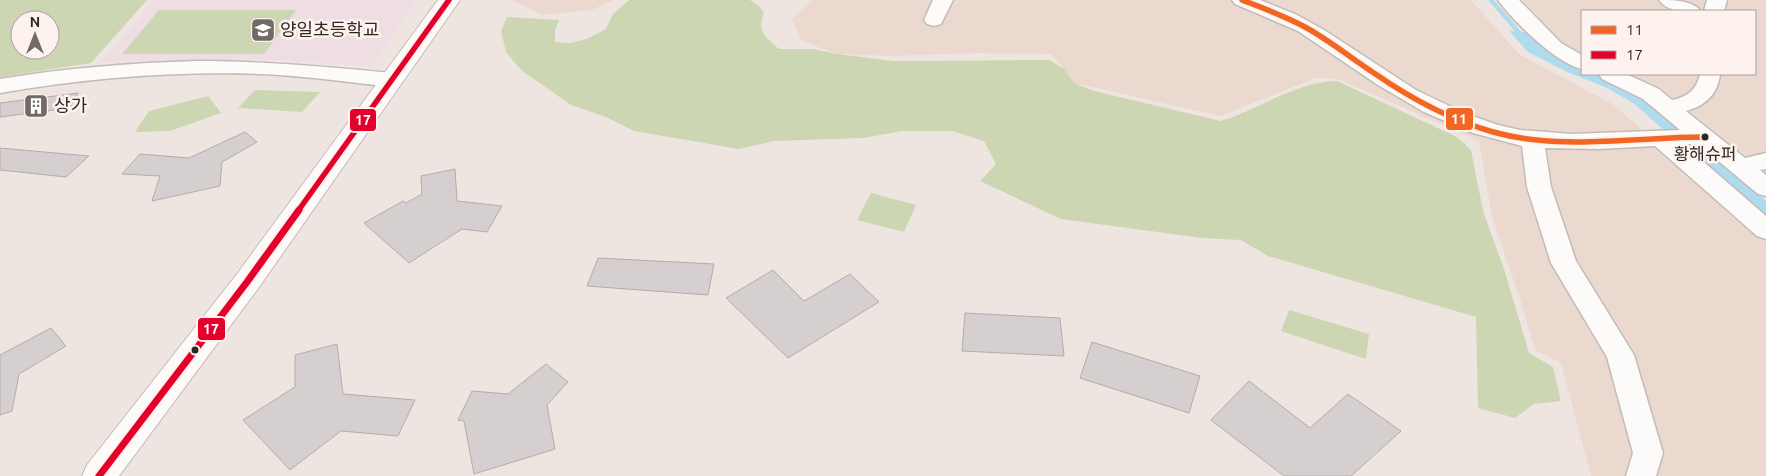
<svg xmlns="http://www.w3.org/2000/svg" width="1766" height="476" font-family="Ubuntu,'Noto Sans KR',sans-serif">
<style>
.built{fill:#ebd9d0}
.education{fill:#eedde2}
.green{fill:#ccd6b2;fill-rule:evenodd}
.water{fill:#afdbef}
.lines{fill:none;stroke-linecap:round;stroke-linejoin:round}
.stream{stroke:#afdbef;stroke-width:4.5}
.building{fill:#d5cfcf;stroke:#b2acac}
.minor-casing{stroke:#c2bbb7;stroke-width:3}
.major-casing{stroke:#c2bbb7;stroke-width:2}
.minor{fill:#fdfbfa;fill-rule:evenodd}
.major{fill:#fdfbfa;fill-rule:evenodd}
.bus-1-casing{stroke:#fdf2ed;stroke-width:9}
.bus-2-far1-casing{stroke:#fdf2ed;stroke-width:9}
.bus-2-casing{stroke:#fdf2ed;stroke-width:11}
.bus-1{stroke:#f26522;stroke-width:5.5}
.bus-2-far1{stroke:#e4002b;stroke-width:5.5}
.bus-2{stroke:#e4002b;stroke-width:7}
.bus-dot{fill:#2e2824;stroke:#fdf2ed;stroke-width:2}
.labels{text-anchor:middle;stroke-width:5;stroke-linejoin:round;paint-order:stroke}
.bus-label{font-size:17px;fill:#2e2824;stroke:#fdf2ed}
.poi-label{font-size:18px;fill:#2e2824;stroke:#fdf2ed;text-anchor:start}
.line-badge{stroke:#fdf2ed;stroke-width:2}
.badge-label{font-size:14px;text-anchor:middle;font-weight:bold;fill:#fff}
</style>
<rect width="100%" height="100%" fill="#efe5e0"/>
<!-- built -->
<path class="built" d="M 512,0 L 613,0 L 592,10 L 543,15 Z
M 812,0 L 1471,0 L 1519,54 L 1614,105 L 1766,239 L 1766,476 L 1591,476 L 1561,363 L 1535,350 L 1520,299 L 1492,217 L 1479,141 L 1338,79 L 1316,78 L 1220,116 L 1074,83 L 1052,54 L 977,53 L 892,56 L 837,54 L 802,41 L 792,19 Z
M 1522,0 L 1766,0 L 1766,172 L 1661,88 L 1626,74 L 1755,74 L 1755,11 L 1582,11 L 1582,56 L 1564,45 Z"/>
<!-- education -->
<path class="education" d="M 155,0 L 417,0 L 372,66 L 260,59 L 101,62 Z"/>
<!-- green -->
<path class="green" d="M 0,0 L 147,0 L 91,63 L 0,77 ZM 20,20 L 50,20 L 50,50 L 20,50 Z
M 629,0 L 750,0 L 760,7 L 764,13 C 756,32 766,37 779,49 L 813,49 L 837,54 L 894,61 L 1049,60 L 1064,69 L 1074,83 L 1094,91 L 1221,121 C 1261,109 1294,82 1337,81 L 1457,137 L 1471,150 L 1483,211 L 1504,269 L 1529,353 L 1553,367 L 1561,401 L 1534,404 L 1515,418 L 1478,408 L 1476,317 L 1268,256 L 1241,240 L 1202,238 L 1061,219 L 980,181 L 996,164 L 984,141 L 952,131 L 903,131 L 863,138 L 774,141 L 739,149 L 634,131 L 606,117 L 571,105 L 521,70 L 506,52 L 501,31 L 507,17 L 559,20 L 555,31 L 555,42 L 570,43 L 587,39 L 606,29 L 613,14 Z
M 159,10 L 296,10 L 264,54 L 122,54 Z
M 255,90 L 320,92 L 302,112 L 238,108 Z
M 208,96 L 221,113 L 170,131 L 135,132 L 149,111 Z
M 871,193 L 916,205 L 904,232 L 857,220 Z
M 1289,310 L 1369,334 L 1366,359 L 1281,331 Z"/>
<!-- water -->
<path class="water" d="M 1509,31 L 1526,32 C 1543,50 1559,60 1582,70 L 1582,74 L 1593,74 L 1601,77 L 1637,94 L 1742,178 L 1766,201 L 1766,219 L 1633,103 L 1607,88 L 1565,71 L 1528,52 Z"/>
<g class="lines">
<!-- stream -->
<path class="stream" d="M 1491,0 L 1522,36"/>
</g>
<!-- building -->
<path class="building" d="M 78,93 L 70,108 L 0,117 L 0,103 Z
M 245,132 L 257,142 L 222,162 L 220,186 L 152,201 L 160,176 L 122,174 L 140,154 L 189,158 Z
M 0,148 L 89,156 L 66,177 L 0,170 Z
M 455,169 L 457,201 L 502,206 L 487,232 L 462,229 L 409,263 L 364,223 L 403,201 L 406,203 L 422,194 L 421,176 Z
M 598,258 L 714,264 L 708,295 L 587,286 Z
M 773,270 L 804,301 L 850,274 L 879,302 L 788,358 L 726,298 Z
M 965,313 L 1060,318 L 1064,356 L 962,351 Z
M 51,328 L 66,346 L 19,374 L 12,411 L 0,415 L 0,355 Z
M 1092,342 L 1200,376 L 1189,413 L 1080,378 Z
M 337,344 L 343,394 L 415,400 L 398,436 L 341,431 L 290,470 L 243,420 L 295,387 L 295,355 Z
M 546,364 L 568,382 L 547,405 L 555,449 L 474,474 L 464,421 L 458,420 L 472,391 L 508,394 Z
M 1249,381 L 1310,428 L 1348,394 L 1401,431 L 1351,476 L 1284,476 L 1211,420 Z"/>
<g class="lines">
<defs>
<path id="minor" d="M 933,0 L 953,0 L 941,24 L 934,26 L 927,24 L 924,20 Z
M 1232,0 L 1260,0 L 1297,15 L 1324,30 L 1416,90 L 1464,113 L 1498,125 L 1520,130 L 1572,134 L 1680,130 L 1643,99 L 1602,79 L 1599,74 L 1626,74 L 1659,89 L 1672,100 C 1688,97 1697,89 1700,74 L 1720,74 C 1718,94 1705,106 1686,111 L 1745,158 L 1766,153 L 1766,169 L 1760,170 L 1766,175 L 1766,196 L 1758,194 L 1698,144 L 1683,144 L 1766,216 L 1766,239 L 1757,236 L 1655,146 L 1599,149 L 1545,148 L 1551,187 L 1576,261 L 1634,355 L 1663,453 L 1656,476 L 1626,476 L 1633,453 L 1607,357 L 1551,263 L 1527,187 L 1522,146 L 1473,133 L 1424,112 L 1378,85 L 1298,31 L 1235,4 Z
M 1498,0 L 1519,0 L 1561,43 L 1582,55 L 1582,69 C 1556,63 1514,22 1498,0 Z
M 1659,0 C 1674,0 1691,0 1701,11 C 1687,12 1668,13 1659,0 Z
M 1707,0 L 1727,0 L 1724,11 L 1704,11 Z
M 197,61 C 263,61 327,67 392,73 L 399,75 L 403,80 L 399,85 L 392,87 C 349,82 306,76 263,74 C 175,71 87,78 0,93 L 0,79 C 66,68 131,63 197,61 Z"/>
<path id="major" d="M 438,0 L 460,0 L 257,290 L 119,476 L 82,476 L 87,465 L 237,274 Z"/>
</defs>
<!-- minor casing -->
<use href="#minor" class="minor-casing"/>
<!-- major casing -->
<use href="#major" class="major-casing"/>
<!-- minor -->
<use href="#minor" class="minor"/>
<!-- major -->
<use href="#major" class="major"/>
<defs>
<path id="bus-1" d="M 1242,0 C 1263,8 1285,16 1305,27 C 1329,40 1351,58 1374,73 C 1410,98 1451,120 1493,132 C 1562,151 1635,137 1705,137"/>
<path id="bus-2-far1" d="M 298,211 L 449,0"/>
<path id="bus-2" d="M 99,476 L 247,282 L 299,210"/>
</defs>
<!-- bus-1 casing -->
<use href="#bus-1" class="bus-1-casing"/>
<!-- bus-2-far1 casing -->
<use href="#bus-2-far1" class="bus-2-far1-casing"/>
<!-- bus-2 casing -->
<use href="#bus-2" class="bus-2-casing"/>
<!-- bus-1 -->
<use href="#bus-1" class="bus-1"/>
<!-- bus-2-far1 -->
<use href="#bus-2-far1" class="bus-2-far1"/>
<!-- bus-2 -->
<use href="#bus-2" class="bus-2"/>
</g>
<!-- icons -->
<defs>
<symbol id="school-square" viewBox="-11 -11 22 22"><rect x="-9" y="-9" width="18" height="18" rx="4" fill="#726a66" stroke="#fdf2ed"/><path d="M0-5L7-2L0 1L-7-2ZM-4 1L0 2.5L4 1V4Q0 6-4 4Z" fill="#fff"/></symbol>
<symbol id="building-square" viewBox="-11 -11 22 22"><rect x="-9" y="-9" width="18" height="18" rx="4" fill="#726a66" stroke="#fdf2ed"/><path d="M-4-6H4V6H1V3H-1V6H-4ZM-2.5-4.3h1.7v1.8h-1.7ZM.8-4.3h1.7v1.8H.8ZM-2.5-1h1.7V.8h-1.7ZM.8-1h1.7V.8H.8Z" fill="#fff"/></symbol>
</defs>
<g fill-rule="evenodd">
<use href="#school-square" x="249" y="16" width="28" height="28"/>
<use href="#building-square" x="22" y="92" width="28" height="28"/>
</g>
<!-- markers -->
<g class="bus-dot">
<circle cx="1705" cy="137" r="4.5"/>
<circle cx="195" cy="350" r="4.5"/>
</g>
<g class="labels">
<!-- bus labels -->
<g class="bus-label">
<text x="1705" y="160">황해슈퍼</text>
</g>
<!-- poi labels -->
<g class="poi-label">
<text x="280" y="36">양일초등학교</text>
<text x="54" y="112">상가</text>
</g>
</g>
<g class="line-badge">
<rect x="1445" y="107" width="29" height="24" rx="5" fill="#f26522"/>
<rect x="349" y="108" width="28" height="24" rx="5" fill="#e4002b"/>
<rect x="197" y="317" width="29" height="24" rx="5" fill="#e4002b"/>
</g>
<g class="badge-label">
<text x="1459" y="124">11</text>
<text x="363" y="125">17</text>
<text x="211" y="334">17</text>
</g>
<!-- legend -->
<rect x="1581" y="10" width="175" height="65" fill="#fdf2ed" stroke="#aaa19d"/>
<rect x="1591" y="26" width="25" height="8" fill="#f26522" stroke="#aaa19d"/>
<text x="1626" y="35" font-size="15" fill="#2e2824">11</text>
<rect x="1591" y="51" width="25" height="8" fill="#e4002b" stroke="#aaa19d"/>
<text x="1626" y="60" font-size="15" fill="#2e2824">17</text>
<!-- north arrow -->
<g transform="translate(35 35)"><circle r="24" fill="#fdf2ed" stroke="#aaa19d"/>
<path d="M0-4L9 19L0 12L-9 19Z" fill="#726a66"/>
<text y="-8" font-size="14" font-weight="bold" text-anchor="middle" fill="#2e2824">N</text>
</g>
</svg>
